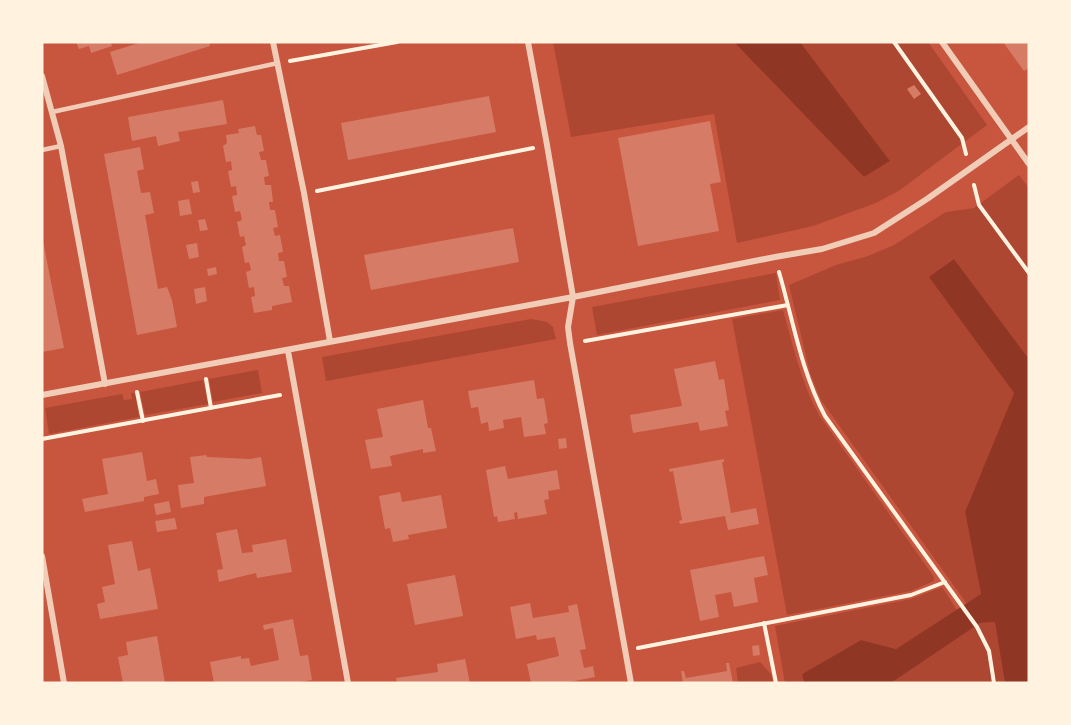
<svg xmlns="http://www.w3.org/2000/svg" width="1071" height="725" font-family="Inter,sans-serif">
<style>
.green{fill:#ae4732}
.water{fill:#8f3625}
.building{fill:#d67c66}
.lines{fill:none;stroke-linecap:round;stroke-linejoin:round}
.path{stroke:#fff3e0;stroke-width:4}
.service{stroke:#f1ccb7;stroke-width:4.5}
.minor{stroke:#f1ccb7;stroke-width:6}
</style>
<rect width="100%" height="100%" fill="#c8553d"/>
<!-- green -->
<path class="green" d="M 553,42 L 734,42 L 864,177 L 890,161 L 800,42 L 928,42 L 987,125 L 900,190 L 876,203 L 813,226 L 737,243 L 714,114 L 571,137 Z
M 1019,175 L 1029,188 L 1029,359 L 954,259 L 930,277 L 1014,393 L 965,512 L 981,594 L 967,604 L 821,400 L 810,373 L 789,285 L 836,265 L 868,256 L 894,245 L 946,212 L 974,208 Z
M 776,273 L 780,300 L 597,335 L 592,307 Z
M 783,310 C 793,346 801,382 819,415 L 934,577 L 934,581 L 911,591 L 787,615 L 732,319 Z
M 531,319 L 547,322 L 553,327 L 556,339 L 326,381 L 322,357 Z
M 258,370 L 262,393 L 213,402 L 209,379 Z
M 203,380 L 208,404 L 145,415 L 140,392 Z
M 131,393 L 135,393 L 139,417 L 49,434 L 45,408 L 122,394 L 124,400 L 132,399 Z
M 942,587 L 957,610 L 896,649 L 861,640 L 802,674 L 804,683 L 785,683 L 775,626 L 911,599 Z
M 996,622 L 1005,683 L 891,683 L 980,623 Z
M 760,662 L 771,674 L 773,683 L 738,683 L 736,668 Z"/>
<!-- water -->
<path class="water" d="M 734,42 L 800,42 L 890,161 L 864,177 Z
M 954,259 L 1029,359 L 1029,683 L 1005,683 L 995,622 L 980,623 L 891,683 L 804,683 L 802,674 L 861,640 L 896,649 L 981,594 L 965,512 L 1014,393 L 929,277 Z"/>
<!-- building -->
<path class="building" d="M 76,42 L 111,42 L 112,46 L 91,53 L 89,46 L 79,49 Z
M 142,42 L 209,42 L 210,46 L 117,75 L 110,52 Z
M 1003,42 L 1029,42 L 1029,68 L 1024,71 Z
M 914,85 L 921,94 L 914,99 L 907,89 Z
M 489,96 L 496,132 L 348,160 L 341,123 Z
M 223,100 L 227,124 L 178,132 L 180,141 L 158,146 L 156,136 L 132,141 L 128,117 Z
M 710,121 L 721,182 L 710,184 L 719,231 L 638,246 L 618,138 Z
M 255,126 L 257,135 L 261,135 L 264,151 L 259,152 L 261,160 L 266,160 L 269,176 L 264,177 L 265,185 L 271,185 L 273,202 L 269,202 L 270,210 L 275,210 L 278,227 L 273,228 L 275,236 L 280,235 L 283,252 L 278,253 L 279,261 L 284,261 L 287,277 L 282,278 L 284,286 L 289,286 L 292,302 L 272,306 L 272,310 L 254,313 L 251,297 L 255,296 L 254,287 L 249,288 L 246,272 L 251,270 L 249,262 L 245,263 L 242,247 L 246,245 L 244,236 L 240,237 L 237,222 L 242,220 L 240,211 L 235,212 L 232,196 L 237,195 L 236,186 L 231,187 L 228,171 L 232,170 L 231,161 L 226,162 L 223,146 L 227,143 L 226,135 L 239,133 L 238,129 Z
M 140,147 L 144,169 L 137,171 L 141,193 L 150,192 L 154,213 L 145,215 L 158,289 L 167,287 L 172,300 L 177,327 L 137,335 L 104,154 Z
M 198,181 L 200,192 L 193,193 L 191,182 Z
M 189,199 L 192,214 L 180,216 L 178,201 Z
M 205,219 L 208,230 L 200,231 L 198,220 Z
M 513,228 L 519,262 L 371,290 L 364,255 Z
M 42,236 L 64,348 L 42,352 Z
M 197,243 L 199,257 L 189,259 L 186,245 Z
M 216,267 L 217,274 L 208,276 L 207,269 Z
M 205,287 L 207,301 L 196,304 L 194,289 Z
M 715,361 L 719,380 L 724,379 L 729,410 L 725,411 L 728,426 L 700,431 L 698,422 L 633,433 L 630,415 L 682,406 L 674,369 Z
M 534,380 L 537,399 L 544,398 L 548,423 L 544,424 L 546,434 L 524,437 L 521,417 L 503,420 L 504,428 L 489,431 L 488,422 L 481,424 L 478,407 L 471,408 L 468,391 Z
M 423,400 L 428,428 L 431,428 L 436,451 L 423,453 L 423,449 L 390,456 L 392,466 L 371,469 L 365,440 L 383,437 L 377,409 Z
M 566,438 L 567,448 L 559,449 L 558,439 Z
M 142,452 L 147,481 L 156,479 L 159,494 L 144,497 L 144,501 L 85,512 L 82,499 L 108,494 L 102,459 Z
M 206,455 L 207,457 L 250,459 L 261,457 L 266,486 L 204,497 L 204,504 L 181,508 L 178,485 L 194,483 L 190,457 Z
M 724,459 L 724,462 L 722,462 L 731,513 L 756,508 L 759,524 L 728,530 L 725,516 L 680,524 L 679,521 L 682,520 L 673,471 L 670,472 L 669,469 Z
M 505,466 L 508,479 L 557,470 L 560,489 L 548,491 L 549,499 L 544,500 L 547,514 L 518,519 L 517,512 L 514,513 L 515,519 L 498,522 L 497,516 L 494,517 L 486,470 Z
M 400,492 L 402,502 L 441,495 L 447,528 L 408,535 L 409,539 L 393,542 L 390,528 L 385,529 L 379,496 Z
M 169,501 L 171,512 L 156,515 L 154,504 Z
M 175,518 L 177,529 L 157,532 L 155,521 Z
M 237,529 L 242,553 L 253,552 L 252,545 L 286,539 L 292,572 L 257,578 L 256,573 L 219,582 L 217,570 L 223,569 L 216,533 Z
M 132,541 L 138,571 L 150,568 L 158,609 L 100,619 L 97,604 L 105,602 L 102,587 L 115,584 L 108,545 Z
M 764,556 L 768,575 L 754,578 L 758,602 L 734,607 L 731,592 L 715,595 L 719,617 L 700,621 L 690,570 Z
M 455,575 L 463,616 L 415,625 L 407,584 Z
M 530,603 L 533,618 L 569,612 L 568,606 L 577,604 L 586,649 L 580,650 L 584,668 L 593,666 L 595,677 L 564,683 L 531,683 L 527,664 L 559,656 L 555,637 L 537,640 L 536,635 L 516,639 L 510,607 Z
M 293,619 L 300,656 L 308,655 L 312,680 L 294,683 L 214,683 L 210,662 L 241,656 L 241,659 L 249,658 L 251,666 L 279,660 L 273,628 L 264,630 L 263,625 Z
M 157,636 L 165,683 L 123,683 L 118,657 L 128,655 L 126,642 Z
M 759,645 L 760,655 L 753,656 L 752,646 Z
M 465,659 L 470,683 L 397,683 L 396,678 L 438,672 L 437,664 Z
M 726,663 L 729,663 L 733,683 L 683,683 L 681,671 L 684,671 L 686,678 L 727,671 Z"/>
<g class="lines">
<!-- path -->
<path class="path" d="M 894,42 L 962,138 L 966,154
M 290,61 L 397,42
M 974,185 L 979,205 L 1029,273
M 317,191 L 533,148
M 779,272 C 793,320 801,371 825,416 L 977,627 L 989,651 L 994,683
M 585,341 L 788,305
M 206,379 L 211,408
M 137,392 L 143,421
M 42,439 L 280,395
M 764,623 L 776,683
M 638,648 L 911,595 L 945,582"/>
<!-- service -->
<path class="service" d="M 52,112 L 278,63
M 42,150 L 61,146"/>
<!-- minor -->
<path class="minor" d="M 273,42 L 304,193 L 330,341
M 528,42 L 547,145 L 573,297 L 568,327 L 570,343 L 631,683
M 942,42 L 1029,164
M 42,76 L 61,146 L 105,384
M 288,351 L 348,683
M 42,395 L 573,297 L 775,257 L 822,249 L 874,233 L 927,199 L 1029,127
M 42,556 L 64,683"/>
</g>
<!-- border -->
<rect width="1071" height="725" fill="none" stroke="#fff3e0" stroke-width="87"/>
</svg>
